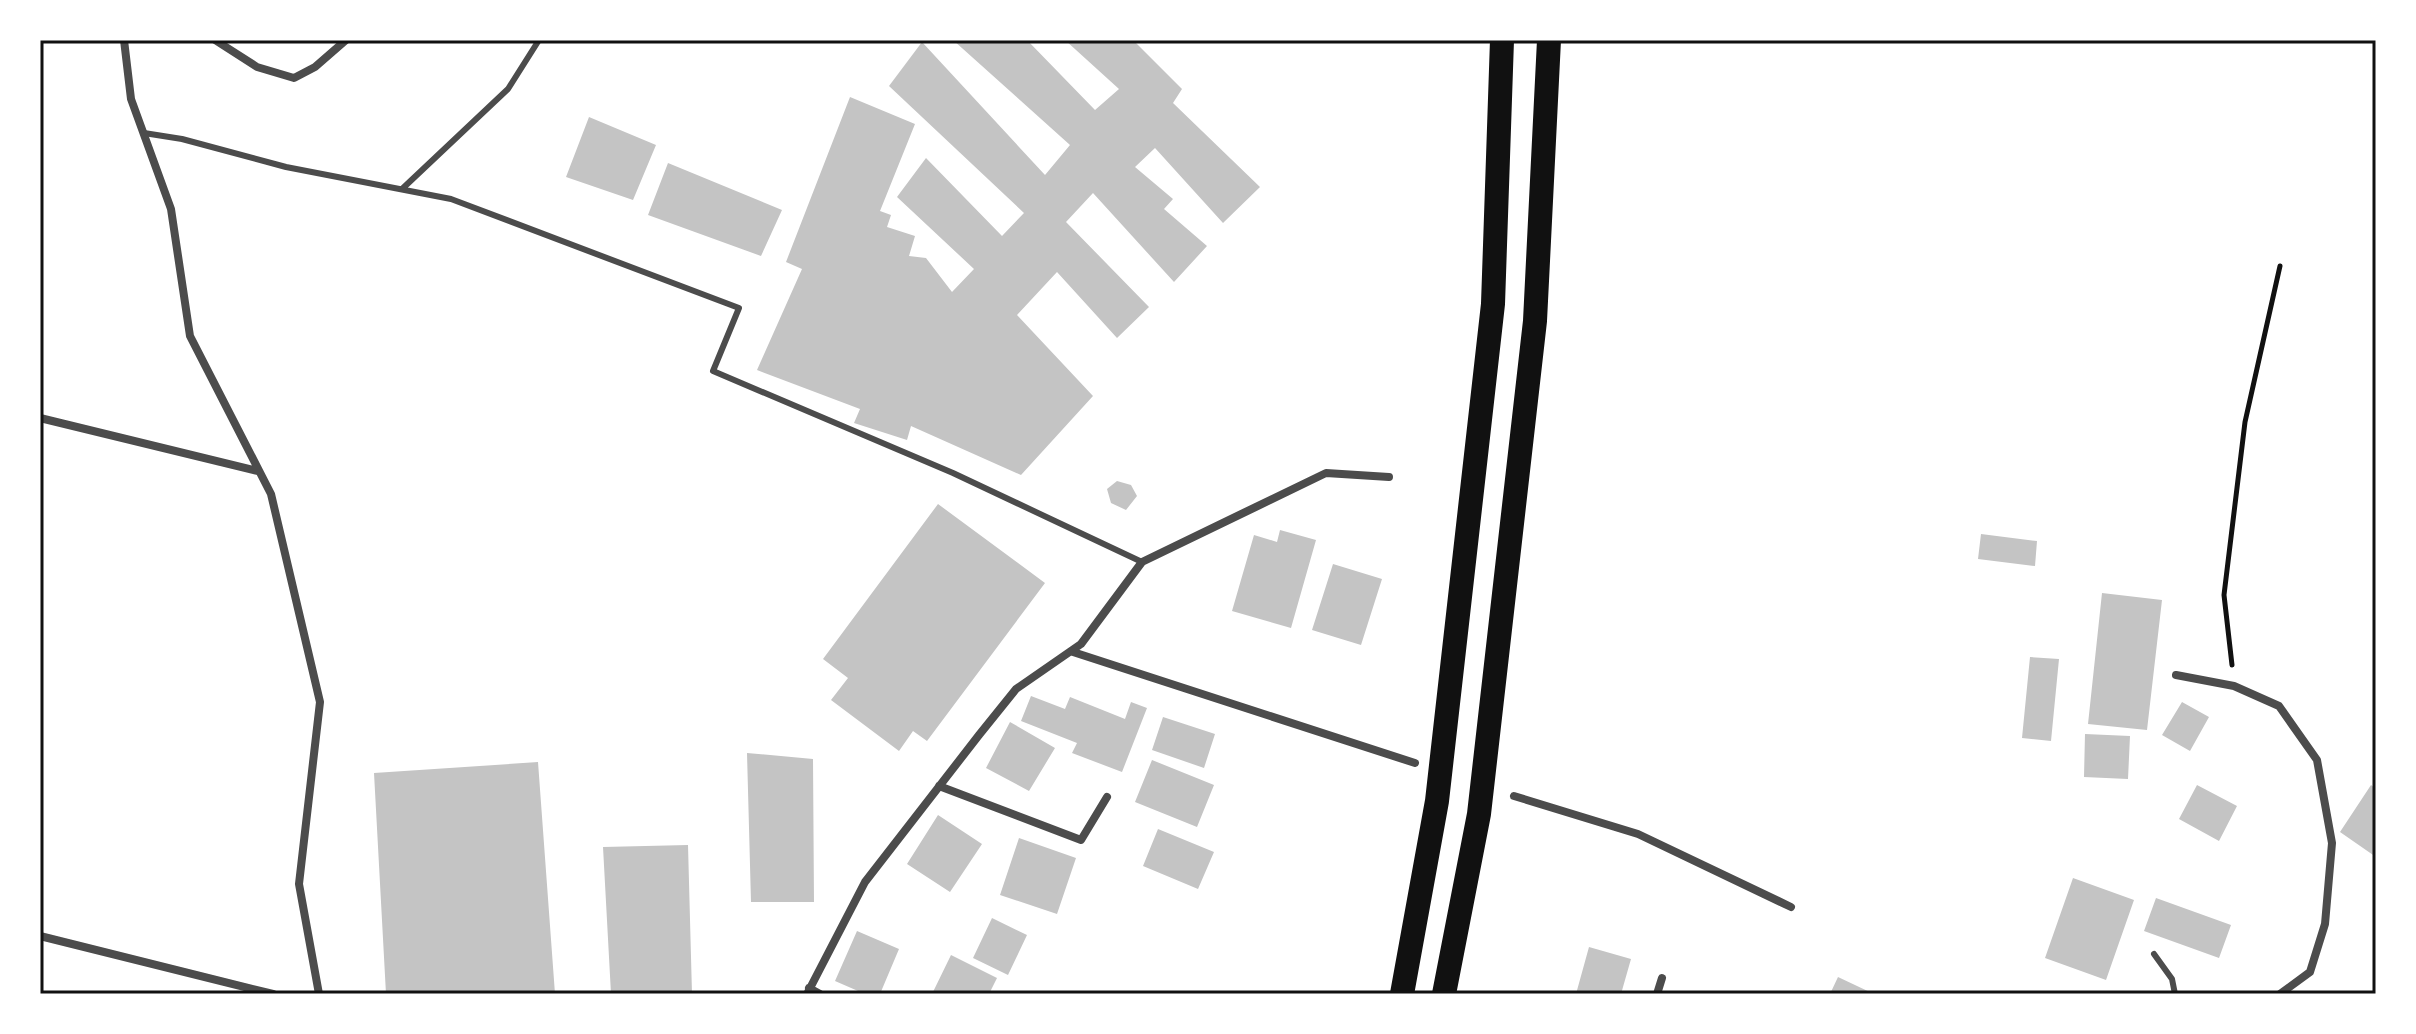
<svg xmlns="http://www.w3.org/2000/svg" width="2416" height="1034" font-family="Montserrat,sans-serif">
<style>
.building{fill:#c4c4c4}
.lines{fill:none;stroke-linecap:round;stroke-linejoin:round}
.path{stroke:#111;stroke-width:5}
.service{stroke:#4c4c4c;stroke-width:6}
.minor{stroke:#4c4c4c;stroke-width:8}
.motorway{stroke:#111;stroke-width:24}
.neatline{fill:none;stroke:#111;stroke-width:3}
</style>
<rect width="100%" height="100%" fill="#fff"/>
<!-- building -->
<path class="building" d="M 953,40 L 1027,40 L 1095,110 L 1119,89 L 1065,40 L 1133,40 L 1182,89 L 1173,103 L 1260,187 L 1223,223 L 1155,148 L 1135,167 L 1173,199 L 1164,209 L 1207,246 L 1174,282 L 1093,193 L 1066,222 L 1149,307 L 1117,338 L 1057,272 L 1017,315 L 1093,396 L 1021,475 L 911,426 L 907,440 L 854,423 L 860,409 L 757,370 L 802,269 L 786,262 L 850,97 L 915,124 L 880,211 L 891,215 L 887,227 L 915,236 L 909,256 L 926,258 L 952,292 L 974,269 L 897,197 L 926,158 L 1002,236 L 1024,213 L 889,86 L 922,42 L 1045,175 L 1070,145 Z
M 589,117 L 656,145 L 633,200 L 566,177 Z
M 668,163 L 782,210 L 761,256 L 648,215 Z
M 1117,481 L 1131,485 L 1137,496 L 1126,510 L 1111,503 L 1107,489 Z
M 938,504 L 1045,583 L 927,741 L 913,731 L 899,751 L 831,700 L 848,678 L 823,659 Z
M 1280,530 L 1316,540 L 1291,628 L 1232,611 L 1254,535 L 1277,542 Z
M 1981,534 L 2037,541 L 2035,566 L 1978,559 Z
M 1333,564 L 1382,579 L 1361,645 L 1312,630 Z
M 2102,593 L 2162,600 L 2147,730 L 2088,724 Z
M 2030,657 L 2059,659 L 2051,741 L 2022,738 Z
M 1031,696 L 1065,709 L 1070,697 L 1125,719 L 1131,702 L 1147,708 L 1122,772 L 1072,753 L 1077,743 L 1021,721 Z
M 2182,702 L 2209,717 L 2190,751 L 2162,735 Z
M 1163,717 L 1215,734 L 1204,768 L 1152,750 Z
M 1010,722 L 1055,748 L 1029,791 L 986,768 Z
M 2085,734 L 2130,736 L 2128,779 L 2084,777 Z
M 747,753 L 813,759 L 814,902 L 751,902 Z
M 1152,760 L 1214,785 L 1197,827 L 1135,802 Z
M 538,762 L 555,994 L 386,994 L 374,773 Z
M 2197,785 L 2237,806 L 2219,841 L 2179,819 Z
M 2371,785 L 2376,789 L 2376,857 L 2340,832 Z
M 938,815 L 982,844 L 950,892 L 907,864 Z
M 1158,829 L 1214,852 L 1198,889 L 1143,866 Z
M 1019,838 L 1076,858 L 1057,914 L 1000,895 Z
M 688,845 L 692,994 L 611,994 L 603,847 Z
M 2073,878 L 2134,900 L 2106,980 L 2045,958 Z
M 2156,898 L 2231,925 L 2219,958 L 2144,931 Z
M 992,918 L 1027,935 L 1008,975 L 973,958 Z
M 857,931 L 899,949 L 880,994 L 865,994 L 835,981 Z
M 1589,947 L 1631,959 L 1621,994 L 1576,994 Z
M 951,955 L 997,978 L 989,994 L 932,994 Z
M 1838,977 L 1874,994 L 1830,994 Z"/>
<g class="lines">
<!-- path -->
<path class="path" d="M 2232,665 L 2224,595 L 2245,422 L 2280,266"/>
<!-- service -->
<path class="service" d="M 144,133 L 182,139 L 286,167 L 451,199 L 739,308 L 713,371 L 953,473 L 1142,562
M 402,189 L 508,89 L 539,40
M 2154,954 L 2172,979 L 2175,994"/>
<!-- minor -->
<path class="minor" d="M 124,40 L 131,99 L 171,209 L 190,336 L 271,494 L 320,702 L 299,884 L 319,994
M 215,40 L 257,67 L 294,78 L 315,67 L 346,40
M 40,418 L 258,471
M 1073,652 L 1415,763
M 2176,675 L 2234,686 L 2279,706 L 2317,760 L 2332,843 L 2325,924 L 2310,972 L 2280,994
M 939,786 L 1081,840 L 1107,797
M 1514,796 L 1638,834 L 1791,907
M 40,936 L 273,994
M 809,988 L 820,994
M 807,994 L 865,882 L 979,735 L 1016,689 L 1081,644 L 1142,562 L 1326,473 L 1389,477
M 1657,994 L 1662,978"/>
<!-- motorway -->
<path class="motorway" d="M 1402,994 L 1437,801 L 1493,304 L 1502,40
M 1444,994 L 1479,814 L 1535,321 L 1549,40"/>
</g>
<!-- border -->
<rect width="2416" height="1034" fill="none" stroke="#ffffff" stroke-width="84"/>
<rect x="42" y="42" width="2332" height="950" class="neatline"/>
</svg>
